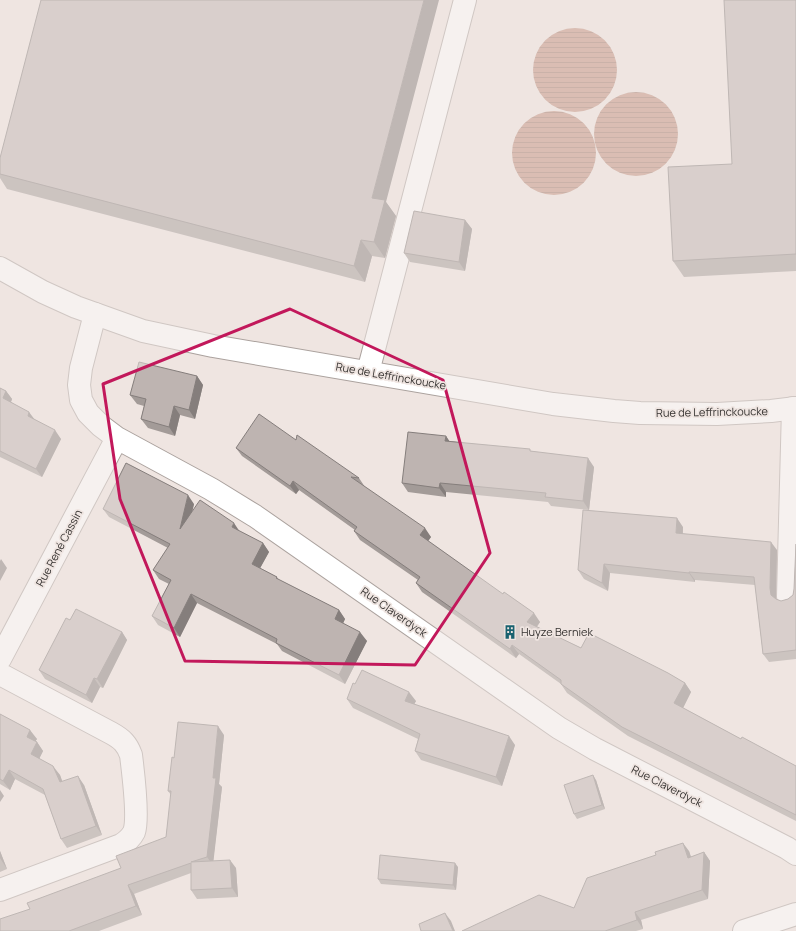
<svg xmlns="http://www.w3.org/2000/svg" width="796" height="931" font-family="Manrope,sans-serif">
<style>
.water{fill:url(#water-rules)}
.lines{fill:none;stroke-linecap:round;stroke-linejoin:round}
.minor-casing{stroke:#aba29e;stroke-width:24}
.major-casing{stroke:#aba29e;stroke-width:24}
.minor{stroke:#fff;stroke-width:22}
.major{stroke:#fff;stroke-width:22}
.wall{fill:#a39b98}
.shaded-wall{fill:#857e7c}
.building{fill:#beb4b1;stroke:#857e7c}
.marked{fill:none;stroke:#c2185b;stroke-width:3;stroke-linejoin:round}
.labels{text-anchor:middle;stroke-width:3.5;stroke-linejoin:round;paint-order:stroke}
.street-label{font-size:11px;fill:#34312f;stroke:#efe5e1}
.poi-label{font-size:11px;fill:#34312f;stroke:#efe5e1;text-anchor:start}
</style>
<defs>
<pattern id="water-rules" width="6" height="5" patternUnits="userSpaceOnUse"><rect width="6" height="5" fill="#c08d7a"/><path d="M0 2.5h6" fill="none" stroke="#9d7464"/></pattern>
</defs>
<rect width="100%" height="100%" fill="#efe5e1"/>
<!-- water -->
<path class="water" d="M533 70a42 42 0 1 1 84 0a42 42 0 1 1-84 0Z
M594 134a42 42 0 1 1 84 0a42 42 0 1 1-84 0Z
M512 153a42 42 0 1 1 84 0a42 42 0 1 1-84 0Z"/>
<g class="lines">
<defs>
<path id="minor" d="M 95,314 L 81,368 L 79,385 L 81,400 L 88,413 L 101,426 L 117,438 L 211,489 L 255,516 L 559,728 L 595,749 L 787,848 L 796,854
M 368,372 L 465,0
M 788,597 L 793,408
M 0,659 L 117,438
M 0,674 L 111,733 C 122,739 127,744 131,755 C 133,771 139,819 134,832 C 131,838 126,842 121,845 L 0,890
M 744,931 L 796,914"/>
<path id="major" d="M 0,268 L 43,292 L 76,307 L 143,331 L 213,346 L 553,404 L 614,411 L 640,413 L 717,414 L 771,411 L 796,408"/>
</defs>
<!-- minor casing -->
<use href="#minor" class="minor-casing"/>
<!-- major casing -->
<use href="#major" class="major-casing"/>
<!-- minor -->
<use href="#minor" class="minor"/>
<!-- major -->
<use href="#major" class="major"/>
</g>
<!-- wall -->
<path class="wall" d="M 796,0 L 796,271 L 684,277 L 673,261 L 732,164 Z
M 0,158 L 386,202 L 396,216 L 385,258 L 372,256 L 365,282 L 7,189 L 0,178 Z
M 465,220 L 472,229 L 465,271 L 410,262 L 404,253 Z
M 197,376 L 203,385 L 195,419 L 180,415 L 175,436 L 148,428 L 141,419 L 144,406 L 137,404 L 130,395 Z
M 0,388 L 6,391 L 12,399 L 11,402 L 61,439 L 42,477 L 0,457 Z
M 446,436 L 449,441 L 532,451 L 594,467 L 589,510 L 551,506 L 548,502 L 446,492 L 446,497 L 408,492 L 402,483 Z
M 296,440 L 359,478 L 365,487 L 431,537 L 428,541 L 540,622 L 537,627 L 581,648 L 685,683 L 691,692 L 683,708 L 741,739 L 796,766 L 796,821 L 628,736 L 567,693 L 561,684 L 519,654 L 516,658 L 422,592 L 416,583 L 418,580 L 360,540 L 354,531 L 355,530 L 299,490 L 296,494 L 242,456 L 236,448 Z
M 194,504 L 192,512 L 239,531 L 263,543 L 269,552 L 260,568 L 277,577 L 279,580 L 339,610 L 345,619 L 343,623 L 367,641 L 345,684 L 282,651 L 277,644 L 197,603 L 180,637 L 158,625 L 152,616 L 169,584 L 159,579 L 153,570 L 168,548 L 109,517 L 103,509 Z
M 683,527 L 683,534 L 777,550 L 776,597 L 776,599 L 781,601 L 788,599 L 793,595 L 794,589 L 796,544 L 796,659 L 769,662 L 763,654 L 755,585 L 695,580 L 695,582 L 610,573 L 608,591 L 584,579 L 578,570 Z
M 70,620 L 122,632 L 127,640 L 103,688 L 100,687 L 92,703 L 45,679 L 39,670 Z
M 347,699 L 416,701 L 414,704 L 515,745 L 502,786 L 421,760 L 415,751 L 418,739 L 353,708 Z
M 0,714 L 37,739 L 35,741 L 37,742 L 43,751 L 39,759 L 60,775 L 62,782 L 84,785 L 102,835 L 67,848 L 61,839 L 45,795 L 15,779 L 10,790 L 0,784 Z
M 224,735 L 219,784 L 222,787 L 213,861 L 236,868 L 238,897 L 197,899 L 191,890 L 191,873 L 134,894 L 142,915 L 99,931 L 0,931 L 30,909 L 121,868 L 166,837 L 171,795 L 168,791 L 174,758 Z
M 596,780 L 605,809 L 577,819 L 574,814 Z
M 0,851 L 7,869 L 0,872 Z
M 689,851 L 691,857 L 704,852 L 710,861 L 708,899 L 641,920 L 643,929 L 636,931 L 462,931 L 574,908 Z
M 458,867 L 456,890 L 381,884 L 378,879 Z"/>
<!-- shaded-wall -->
<path class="shaded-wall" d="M 424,0 L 439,0 L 386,202 L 396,216 L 385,258 L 374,242 L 372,198 Z
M 465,220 L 472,229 L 465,271 L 459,262 Z
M 361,240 L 372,256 L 365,282 L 354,266 Z
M 197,376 L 203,385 L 195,419 L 189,410 Z
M 6,391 L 12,399 L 9,407 L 3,398 Z
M 174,406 L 180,415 L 175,436 L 169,427 Z
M 29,412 L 35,420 L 28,416 Z
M 55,430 L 61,439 L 42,477 L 36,469 Z
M 446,436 L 452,445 L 445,441 Z
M 588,458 L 594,467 L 589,510 L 583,501 Z
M 293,481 L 299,490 L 296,494 L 290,486 Z
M 440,483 L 446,492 L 446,497 L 439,488 Z
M 188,495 L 194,504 L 186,538 L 180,529 Z
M 677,518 L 683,527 L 682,542 L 676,533 Z
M 234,523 L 240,532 L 232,527 Z
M 425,528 L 431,537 L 426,544 L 420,535 Z
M 771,542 L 777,550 L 776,597 L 777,603 L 771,595 L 770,588 Z
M 263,543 L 269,552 L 258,572 L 252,564 Z
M 1,559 L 7,568 L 0,581 L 0,561 Z
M 604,564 L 610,573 L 608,591 L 602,583 Z
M 689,572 L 695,580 L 695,582 L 689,573 Z
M 191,594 L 197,603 L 180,637 L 174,628 Z
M 339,610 L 345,619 L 341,628 L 335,619 Z
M 534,613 L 540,622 L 533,631 L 527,622 Z
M 122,632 L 127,640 L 103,688 L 97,679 Z
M 360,632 L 367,641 L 345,684 L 339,675 Z
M 512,645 L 519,654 L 516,658 L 510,649 Z
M 94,678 L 100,687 L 92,703 L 86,695 Z
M 685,683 L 691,692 L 681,712 L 674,703 Z
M 409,692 L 416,701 L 411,710 L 405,701 Z
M 218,726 L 224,735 L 219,784 L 222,787 L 213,865 L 207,857 L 213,778 Z
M 30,730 L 37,739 L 33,745 L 27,737 Z
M 509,736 L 515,745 L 502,786 L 496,777 Z
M 37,742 L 43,751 L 37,763 L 31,754 Z
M 53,766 L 60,775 L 66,791 L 60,782 Z
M 9,770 L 15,779 L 10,790 L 3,781 Z
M 593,775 L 596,780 L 605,809 L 602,805 Z
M 78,776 L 84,785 L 102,835 L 96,826 Z
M 0,790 L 4,796 L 0,802 Z
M 683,843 L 689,851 L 694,866 L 688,858 Z
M 0,851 L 7,869 L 0,858 Z
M 704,852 L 710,861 L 708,899 L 702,890 Z
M 230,860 L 236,868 L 238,897 L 232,888 Z
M 455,863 L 458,867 L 456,890 L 453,885 Z
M 128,885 L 134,894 L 142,915 L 136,906 Z
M 635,912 L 641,920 L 643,929 L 637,920 Z
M 445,913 L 451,921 L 455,931 L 453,931 Z"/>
<!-- building -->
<path class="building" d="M 41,0 L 424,0 L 372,198 L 385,200 L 374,242 L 361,240 L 354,266 L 0,174 L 0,158 Z
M 724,0 L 796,0 L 796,254 L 673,261 L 668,167 L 732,164 Z
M 414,211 L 465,220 L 459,262 L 404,253 Z
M 139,362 L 197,376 L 189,410 L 174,406 L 169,427 L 141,419 L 146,399 L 130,395 Z
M 0,388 L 6,391 L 3,398 L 29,412 L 28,416 L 55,430 L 36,469 L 0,451 Z
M 259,414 L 296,440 L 297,435 L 359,478 L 351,477 L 425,528 L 420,535 L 503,594 L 504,592 L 534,613 L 527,622 L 581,648 L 589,633 L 668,673 L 685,683 L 674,703 L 741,739 L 742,737 L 796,766 L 796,815 L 622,727 L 561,684 L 561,680 L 512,645 L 510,649 L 416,583 L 420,577 L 354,531 L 357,527 L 293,481 L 290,486 L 236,448 Z
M 408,432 L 446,436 L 445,441 L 530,449 L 530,451 L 588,458 L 583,501 L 545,497 L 546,493 L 440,483 L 439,488 L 402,483 Z
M 126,463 L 188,495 L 180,529 L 200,500 L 234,523 L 232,527 L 263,543 L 252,564 L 277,577 L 276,578 L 339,610 L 335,619 L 360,632 L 339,675 L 276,643 L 277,639 L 191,594 L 174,628 L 152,616 L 171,580 L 153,570 L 170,544 L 103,509 Z
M 583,510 L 677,518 L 676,533 L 771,542 L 770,588 L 771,595 L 776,599 L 781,601 L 788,599 L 793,595 L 794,589 L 796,544 L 796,650 L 763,654 L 754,577 L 689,572 L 689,573 L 604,564 L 602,583 L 578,570 Z
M 76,609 L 122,632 L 97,679 L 94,678 L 86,695 L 39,670 L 66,618 L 70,620 Z
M 362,670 L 409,692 L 405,701 L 509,736 L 496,777 L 415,751 L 420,734 L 347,699 L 353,683 L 355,684 Z
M 0,714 L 30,730 L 27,737 L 37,742 L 31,754 L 53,766 L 60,782 L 78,776 L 96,826 L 61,839 L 43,789 L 9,770 L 3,781 L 0,779 Z
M 178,722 L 218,726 L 213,778 L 216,778 L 207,857 L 191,862 L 230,860 L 232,888 L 191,890 L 191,863 L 128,885 L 136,906 L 69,931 L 0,931 L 0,919 L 30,909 L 27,903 L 121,868 L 116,856 L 166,837 L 171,791 L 168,791 L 172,757 L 174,758 Z
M 593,775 L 602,805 L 574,814 L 564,785 Z
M 683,843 L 688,858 L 704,852 L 702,890 L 635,912 L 637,920 L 605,931 L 462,931 L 539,895 L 574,908 L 587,878 L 656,855 L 655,852 Z
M 380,855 L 455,863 L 453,885 L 378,879 Z
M 445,913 L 453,931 L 421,931 L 419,924 Z"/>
<!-- marked area -->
<path d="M0 0H796V931H0ZM 290,309 L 443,380 L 490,553 L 415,665 L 185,661 L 120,499 L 103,384 Z" fill="#efe5e1" fill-opacity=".55" fill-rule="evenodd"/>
<path class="marked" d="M 290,309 L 443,380 L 490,553 L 415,665 L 185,661 L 120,499 L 103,384 Z"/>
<!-- icons -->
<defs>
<symbol id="building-bare" viewBox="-9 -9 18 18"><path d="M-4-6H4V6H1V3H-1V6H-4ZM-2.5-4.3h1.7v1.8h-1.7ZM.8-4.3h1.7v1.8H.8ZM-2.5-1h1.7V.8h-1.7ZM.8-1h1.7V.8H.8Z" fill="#196270" stroke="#efe5e1" stroke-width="2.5" paint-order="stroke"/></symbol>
</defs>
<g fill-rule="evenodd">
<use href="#building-bare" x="500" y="622" width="20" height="20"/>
</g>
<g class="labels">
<!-- street labels -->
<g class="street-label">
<text transform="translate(391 376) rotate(10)" y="4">Rue de Leffrinckoucke</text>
<text transform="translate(712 412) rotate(-1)" y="4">Rue de Leffrinckoucke</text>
<text transform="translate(59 548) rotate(-62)" y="4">Rue René Cassin</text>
<text transform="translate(394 612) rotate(35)" y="4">Rue Claverdyck</text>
<text transform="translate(667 786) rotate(27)" y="4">Rue Claverdyck</text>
</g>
<!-- poi labels -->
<g class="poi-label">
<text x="521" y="636">Huyze Berniek</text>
</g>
</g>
</svg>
